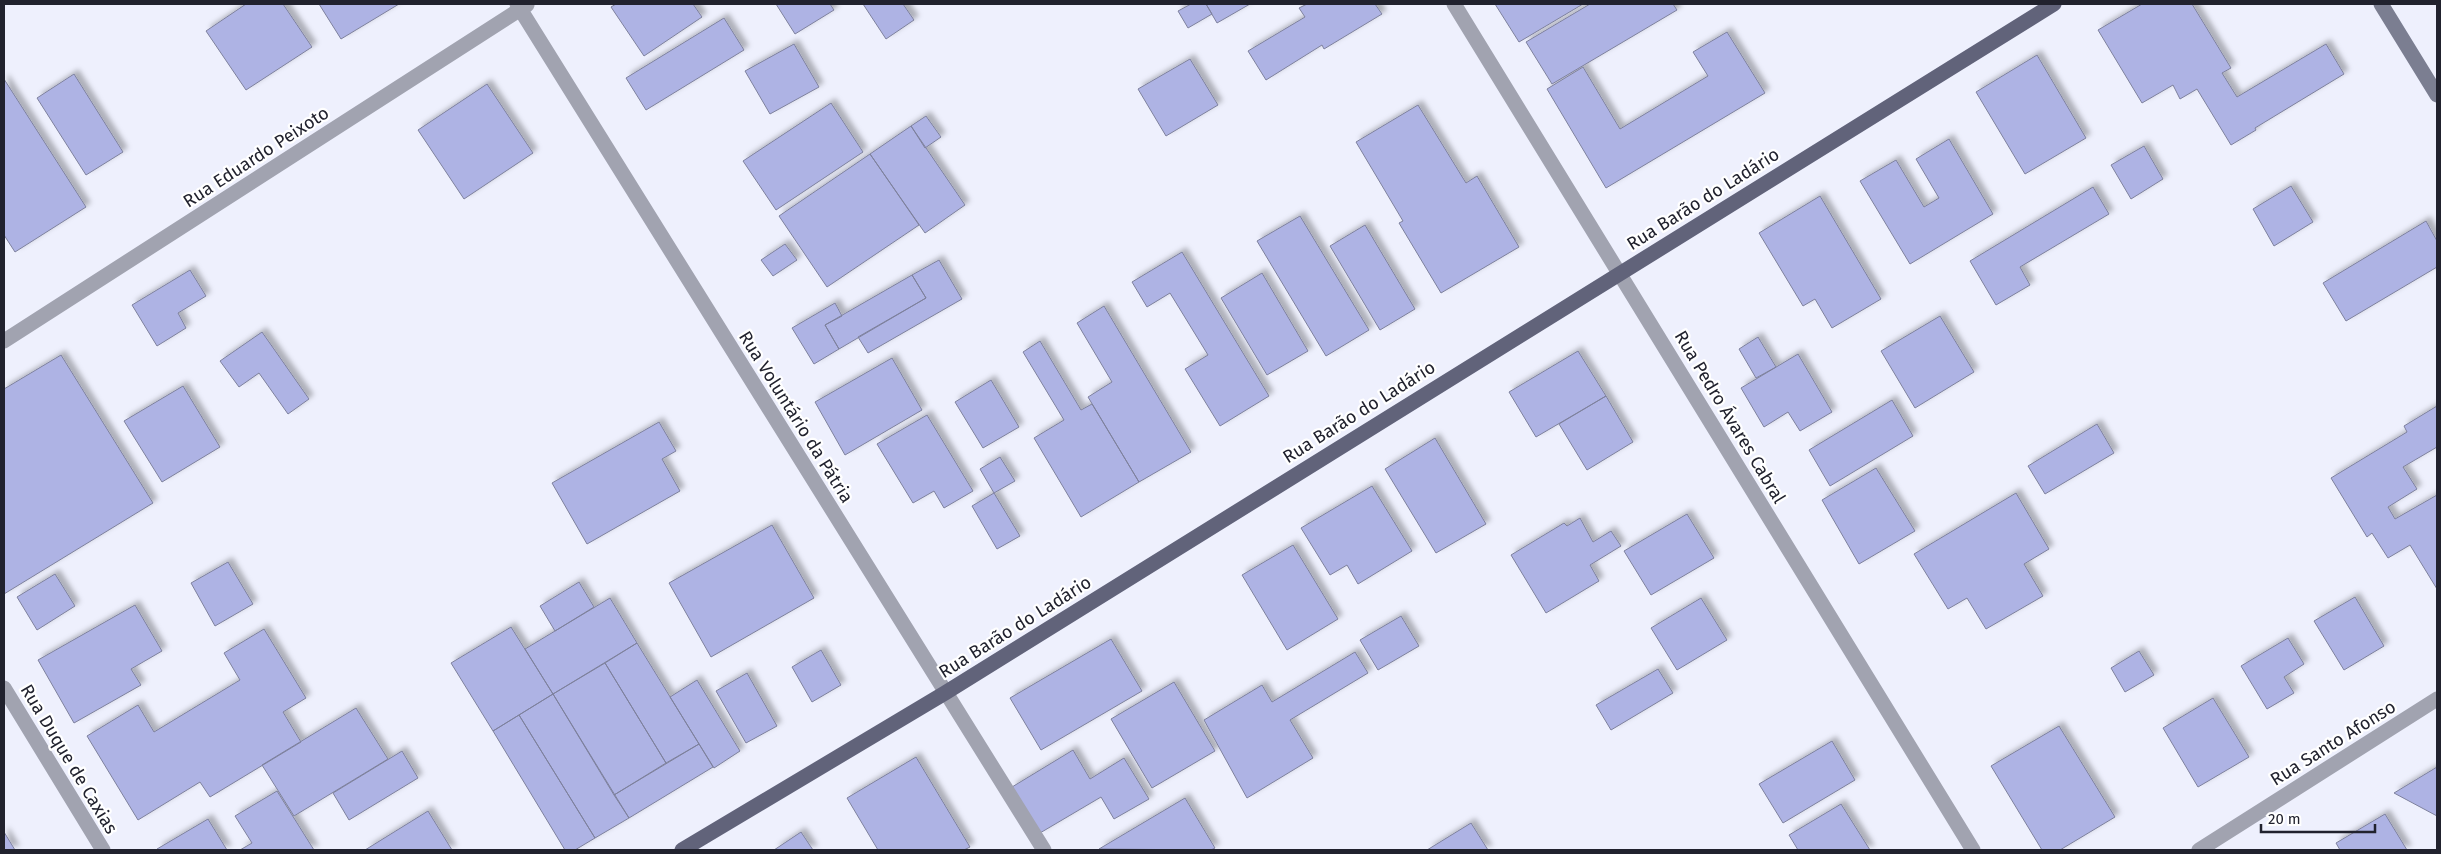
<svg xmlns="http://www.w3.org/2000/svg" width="2441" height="854" font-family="'Fira Sans',sans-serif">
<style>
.building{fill:#aeb3e4;stroke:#7e819d;filter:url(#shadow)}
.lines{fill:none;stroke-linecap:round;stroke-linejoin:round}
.street{stroke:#a1a3b0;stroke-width:15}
.secondary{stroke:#7b7e91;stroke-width:15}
.primary{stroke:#61637a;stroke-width:15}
.labels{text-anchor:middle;stroke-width:4.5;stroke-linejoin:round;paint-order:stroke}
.street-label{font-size:18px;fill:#21222e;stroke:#fff}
</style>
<defs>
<filter id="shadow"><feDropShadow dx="4.5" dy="-4.5" stdDeviation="2.5" flood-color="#0004"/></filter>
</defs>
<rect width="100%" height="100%" fill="#eef0fd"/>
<!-- building -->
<path class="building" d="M 246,4 L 283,4 L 312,47 L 246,90 L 206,31 Z
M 319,4 L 399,4 L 341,39 Z
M 616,4 L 693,4 L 702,17 L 644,56 L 611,7 Z
M 776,4 L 830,4 L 834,10 L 795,34 Z
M 863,4 L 903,4 L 914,20 L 886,39 Z
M 1191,4 L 1206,4 L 1212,14 L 1188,28 L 1178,11 Z
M 1206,4 L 1250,4 L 1217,23 Z
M 1307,4 L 1375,4 L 1382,14 L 1324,49 L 1322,45 L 1266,80 L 1248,51 L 1305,17 L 1299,8 Z
M 1495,4 L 1583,4 L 1519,42 Z
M 1590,4 L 1673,4 L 1677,10 L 1552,84 L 1526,42 Z
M 2142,4 L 2192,4 L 2231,68 L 2222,73 L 2237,97 L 2326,44 L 2344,74 L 2255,128 L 2256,130 L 2231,145 L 2197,89 L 2180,99 L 2173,85 L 2142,103 L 2098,30 Z
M 724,18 L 744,50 L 646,110 L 626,78 Z
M 1727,32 L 1765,93 L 1606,188 L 1547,89 L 1583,67 L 1620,129 L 1708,76 L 1693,52 Z
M 794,44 L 819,87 L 770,114 L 745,71 Z
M 2037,55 L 2086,138 L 2025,174 L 1976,92 Z
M 1190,59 L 1218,105 L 1166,136 L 1138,89 Z
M 74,74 L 123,152 L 86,175 L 37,98 Z
M 4,79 L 86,207 L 15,252 L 4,235 Z
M 487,84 L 533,153 L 464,199 L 418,130 Z
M 831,103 L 863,152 L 776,210 L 743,161 Z
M 1418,105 L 1466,183 L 1477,176 L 1519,247 L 1441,293 L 1399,223 L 1403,221 L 1356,142 Z
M 926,116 L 941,137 L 925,148 L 911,126 Z
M 911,126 L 965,205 L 925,233 L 870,154 Z
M 1949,139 L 1993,214 L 1910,264 L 1860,181 L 1896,160 L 1924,207 L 1939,198 L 1916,159 Z
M 2144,146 L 2163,179 L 2131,199 L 2111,165 Z
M 870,154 L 919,225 L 827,287 L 779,216 Z
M 2291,186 L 2313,222 L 2274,246 L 2253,209 Z
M 2093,187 L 2109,214 L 2020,267 L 2030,285 L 1996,305 L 1970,261 Z
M 1820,196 L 1881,299 L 1832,328 L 1815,299 L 1803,306 L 1759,233 Z
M 1300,216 L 1369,330 L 1326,356 L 1257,241 Z
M 2426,221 L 2437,241 L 2437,267 L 2346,321 L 2323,283 Z
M 1365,225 L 1415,309 L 1380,330 L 1330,246 Z
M 785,244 L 797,260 L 773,276 L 761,260 Z
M 1182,252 L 1269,396 L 1220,426 L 1185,369 L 1208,355 L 1170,293 L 1147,307 L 1132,282 Z
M 939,260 L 962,299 L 868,353 L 858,337 L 926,298 L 912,275 Z
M 190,270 L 206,296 L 178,313 L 186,328 L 157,346 L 132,305 Z
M 1262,273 L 1308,351 L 1267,375 L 1221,298 Z
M 912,275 L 926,298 L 839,349 L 825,325 Z
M 835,303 L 842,316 L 825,325 L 839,349 L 814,364 L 792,328 Z
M 1104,306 L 1191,452 L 1139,482 L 1088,397 L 1112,382 L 1077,323 Z
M 1940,316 L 1974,372 L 1915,408 L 1881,351 Z
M 262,332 L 309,399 L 288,414 L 259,373 L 239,387 L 220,361 Z
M 1758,337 L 1776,367 L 1756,378 L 1739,349 Z
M 1040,341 L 1081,410 L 1092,404 L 1139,482 L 1081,517 L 1034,438 L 1064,420 L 1023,352 Z
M 1578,351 L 1606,396 L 1536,437 L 1509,392 Z
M 1798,354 L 1832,412 L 1800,431 L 1788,412 L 1764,427 L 1741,388 Z
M 61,355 L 153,503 L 4,594 L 4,389 Z
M 892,358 L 922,410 L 845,455 L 815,402 Z
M 991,380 L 1019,427 L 983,448 L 955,402 Z
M 183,386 L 220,447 L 162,482 L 124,421 Z
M 1606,396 L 1633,442 L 1587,470 L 1559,424 Z
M 1892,400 L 1913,436 L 1830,486 L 1809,450 Z
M 2437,406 L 2437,447 L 2403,467 L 2417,489 L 2388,507 L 2395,519 L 2437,495 L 2437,589 L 2410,545 L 2388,558 L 2372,533 L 2367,537 L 2331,478 L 2407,432 L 2404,426 Z
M 927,415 L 973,491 L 944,508 L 934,491 L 913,503 L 877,444 Z
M 659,422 L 676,451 L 662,459 L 680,491 L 587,544 L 552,483 Z
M 2097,424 L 2114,453 L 2045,494 L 2028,466 Z
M 1435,438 L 1486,524 L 1436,553 L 1385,469 Z
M 1000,457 L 1015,481 L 994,493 L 980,469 Z
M 1876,468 L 1915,531 L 1859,564 L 1822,500 Z
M 1372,486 L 1412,551 L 1358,584 L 1347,565 L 1330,575 L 1301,528 Z
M 994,493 L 1020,536 L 997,549 L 972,506 Z
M 2016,493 L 2049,549 L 2024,564 L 2043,596 L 1986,629 L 1967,598 L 1948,609 L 1914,554 Z
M 1687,514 L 1714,558 L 1651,595 L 1624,551 Z
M 1580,518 L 1593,542 L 1611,531 L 1621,546 L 1590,565 L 1599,581 L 1546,613 L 1511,555 L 1564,523 L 1567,526 Z
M 772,525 L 814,598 L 711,657 L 669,583 Z
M 1293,545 L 1338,619 L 1287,650 L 1242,575 Z
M 228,562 L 253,604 L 215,626 L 191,583 Z
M 55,574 L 75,606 L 37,630 L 17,597 Z
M 579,582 L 594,607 L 555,631 L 540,606 Z
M 2355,597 L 2384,646 L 2344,670 L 2314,621 Z
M 610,598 L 637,643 L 553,694 L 525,649 Z
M 1701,598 L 1727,640 L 1677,670 L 1651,628 Z
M 135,605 L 162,651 L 131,669 L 141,685 L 74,723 L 38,660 Z
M 1401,616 L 1419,646 L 1378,670 L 1360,640 Z
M 511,627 L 553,694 L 493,731 L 451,663 Z
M 264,629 L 306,698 L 283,712 L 301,742 L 210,797 L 200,782 L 138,820 L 87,736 L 138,705 L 154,732 L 240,680 L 224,653 Z
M 2288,638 L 2304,664 L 2284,677 L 2294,693 L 2267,709 L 2241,666 Z
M 1111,639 L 1142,691 L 1041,750 L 1010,698 Z
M 637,643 L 699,744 L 666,763 L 605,663 Z
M 821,650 L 841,685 L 812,702 L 792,667 Z
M 2139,651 L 2154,675 L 2125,692 L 2111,668 Z
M 1355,652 L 1368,673 L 1290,720 L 1313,758 L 1247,798 L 1204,720 L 1262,685 L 1272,702 Z
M 605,663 L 666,763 L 614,795 L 553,694 Z
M 1658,669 L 1673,693 L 1611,730 L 1596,705 Z
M 747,673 L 777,726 L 746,743 L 716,691 Z
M 697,680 L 740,751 L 714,768 L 670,697 Z
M 1174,682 L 1215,751 L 1152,788 L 1111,719 Z
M 553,694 L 629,818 L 595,838 L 519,715 Z
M 2213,698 L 2249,757 L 2198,787 L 2163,728 Z
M 356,708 L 388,759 L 294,816 L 262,765 Z
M 519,715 L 595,838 L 575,850 L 565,850 L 493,731 Z
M 2059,726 L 2115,817 L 2060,850 L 2042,850 L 1991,766 Z
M 1832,741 L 1855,780 L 1783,823 L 1759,784 Z
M 699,744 L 713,767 L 629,818 L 614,795 Z
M 1073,750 L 1090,779 L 1124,758 L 1149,799 L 1114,819 L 1101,797 L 1040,833 L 1012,787 Z
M 402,751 L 418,778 L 349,820 L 333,793 Z
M 916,757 L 970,847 L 964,850 L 878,850 L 847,798 Z
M 2437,767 L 2437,816 L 2394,793 Z
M 277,791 L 314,850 L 240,850 L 252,843 L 235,816 Z
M 1185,798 L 1215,848 L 1211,850 L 1099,849 Z
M 1841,804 L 1870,850 L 1798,850 L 1789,835 Z
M 428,811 L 452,850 L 365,850 Z
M 2385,814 L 2407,850 L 2340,850 L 2336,843 Z
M 208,819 L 227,850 L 158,850 L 157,849 Z
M 1471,823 L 1488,850 L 1427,850 Z
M 4,832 L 15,850 L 4,850 Z
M 801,832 L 813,850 L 774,850 Z"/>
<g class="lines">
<!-- street -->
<path class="street" d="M 517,4 L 1044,850
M 1454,4 L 1973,850
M 4,341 L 527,5
M 4,688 L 103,850
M 2199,850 L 2437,699"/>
<!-- secondary -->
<path class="secondary" d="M 2381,4 L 2437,95"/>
<!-- primary -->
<path class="primary" d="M 682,850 L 945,693 L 2054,4"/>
</g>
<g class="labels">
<!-- street labels -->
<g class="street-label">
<text transform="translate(256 157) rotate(-33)" y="6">Rua Eduardo Peixoto</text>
<text transform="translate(1703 199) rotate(-32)" y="6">Rua Barão do Ladário</text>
<text transform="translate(1359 412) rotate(-32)" y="6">Rua Barão do Ladário</text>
<text transform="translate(796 417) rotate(58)" y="6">Rua Voluntário da Pátria</text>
<text transform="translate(1730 417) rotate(59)" y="6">Rua Pedro Ávares Cabral</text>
<text transform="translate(1015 627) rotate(-32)" y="6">Rua Barão do Ladário</text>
<text transform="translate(2333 743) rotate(-32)" y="6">Rua Santo Afonso</text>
<text transform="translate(69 759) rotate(59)" y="6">Rua Duque de Caxias</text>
</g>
</g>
<!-- border -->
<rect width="2441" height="854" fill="none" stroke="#21222e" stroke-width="10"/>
<!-- scale -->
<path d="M2261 824v8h114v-8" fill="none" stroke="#21222e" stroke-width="2.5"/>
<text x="2268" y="824" font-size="15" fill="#21222e" stroke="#ffffff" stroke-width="4" paint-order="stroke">20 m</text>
</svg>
